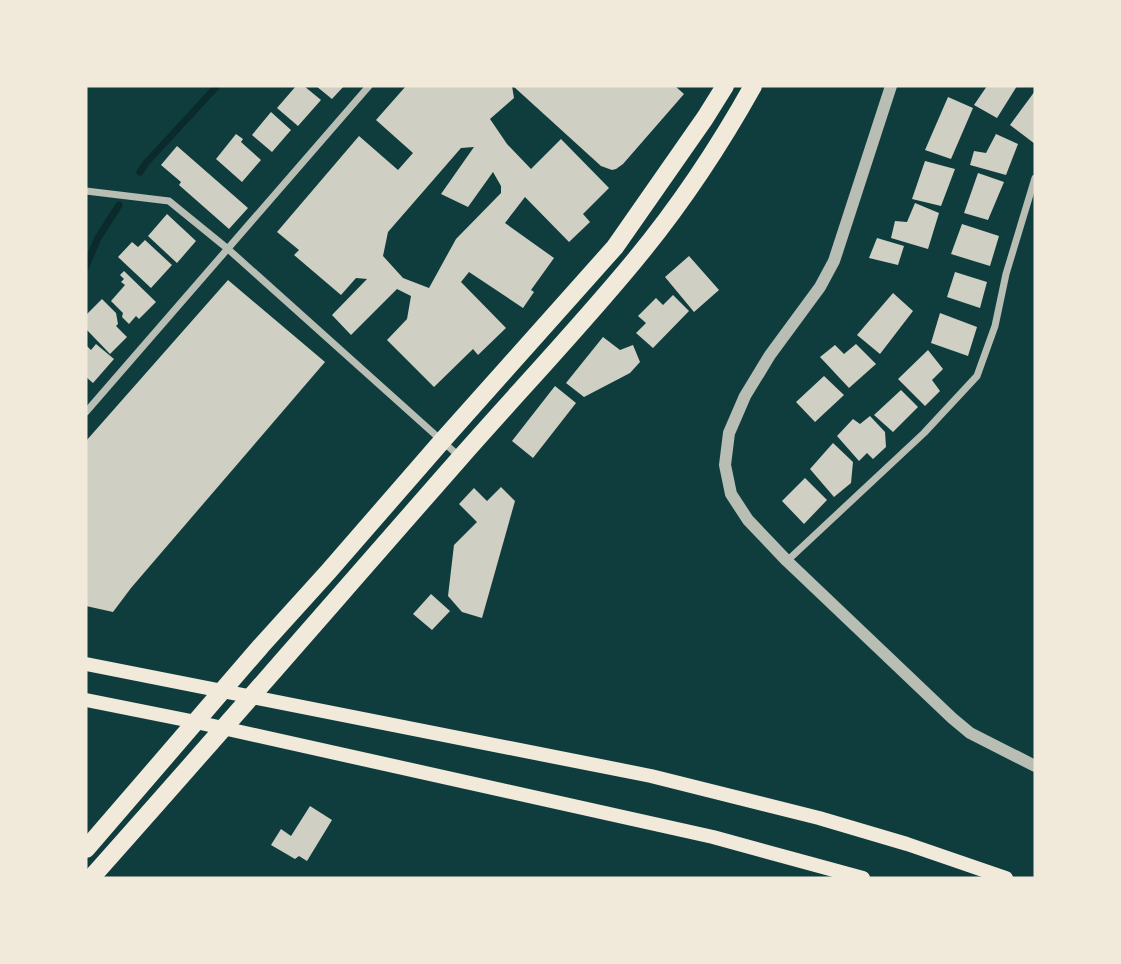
<svg xmlns="http://www.w3.org/2000/svg" width="1121" height="964" font-family="'Sofia Sans Condensed',sans-serif">
<style>
.lines{fill:none;stroke-linecap:round;stroke-linejoin:round}
.stream{stroke:#0a2a2b;stroke-width:7}
.building{fill:#cfcfc3;fill-rule:evenodd}
.minor{stroke:#b8beb3;stroke-width:7}
.tertiary{stroke:#b8beb3;stroke-width:12}
.secondary{stroke:#f1e9da;stroke-width:14}
.primary{stroke:#f1e9da;stroke-width:18}
</style>
<rect width="100%" height="100%" fill="#0f3d3e"/>
<g class="lines">
<!-- stream -->
<path class="stream" d="M 140,172 L 146,163 L 217,86
M 86,266 L 98,238 L 119,205"/>
</g>
<!-- building -->
<path class="building" d="M 296,86 L 304,86 L 321,100 L 298,126 L 277,108 Z
M 316,86 L 344,86 L 332,99 Z
M 406,86 L 512,86 L 514,98 L 490,119 L 507,144 L 531,169 L 561,139 L 609,188 L 583,214 L 590,222 L 569,242 L 525,197 L 505,223 L 554,258 L 531,290 L 534,292 L 523,308 L 469,272 L 461,282 L 506,328 L 478,355 L 473,349 L 434,387 L 387,340 L 407,319 L 411,296 L 397,289 L 351,335 L 332,315 L 367,279 L 356,278 L 341,295 L 294,255 L 299,250 L 277,232 L 359,136 L 398,170 L 413,153 L 376,120 ZM 474,147 L 441,194 L 468,207 L 493,172 L 501,186 L 501,193 L 456,239 L 429,288 L 403,278 L 383,256 L 388,232 L 461,148 Z
M 513,86 L 675,86 L 684,94 L 623,164 L 616,169 L 612,170 L 601,166 Z
M 987,86 L 1017,86 L 997,118 L 974,105 Z
M 1035,91 L 1035,144 L 1010,125 Z
M 948,97 L 973,108 L 951,159 L 925,150 Z
M 271,112 L 291,130 L 272,152 L 252,135 Z
M 236,134 L 243,139 L 241,142 L 261,160 L 242,182 L 216,159 Z
M 996,134 L 1018,144 L 1006,175 L 970,165 L 974,151 L 986,153 Z
M 177,146 L 248,208 L 229,229 L 179,185 L 181,182 L 161,165 Z
M 925,161 L 955,169 L 941,206 L 912,199 Z
M 978,173 L 1004,182 L 988,220 L 964,213 Z
M 915,203 L 939,213 L 928,249 L 891,238 L 895,221 L 907,222 Z
M 167,214 L 196,241 L 177,263 L 148,236 Z
M 962,224 L 999,236 L 990,266 L 951,254 Z
M 877,238 L 904,246 L 898,265 L 869,258 Z
M 145,240 L 172,265 L 151,288 L 118,257 L 132,242 L 138,247 Z
M 689,256 L 719,290 L 694,312 L 665,277 Z
M 124,271 L 156,302 L 139,319 L 136,316 L 129,324 L 122,317 L 123,313 L 111,301 L 125,285 L 121,282 L 124,279 L 120,275 Z
M 955,272 L 987,282 L 980,308 L 947,297 Z
M 228,280 L 325,362 L 131,588 L 113,612 L 86,606 L 86,441 Z
M 893,293 L 913,311 L 880,354 L 857,335 Z
M 673,295 L 689,311 L 653,348 L 636,333 L 646,323 L 638,316 L 656,298 L 663,305 Z
M 102,299 L 116,313 L 118,324 L 116,326 L 127,337 L 110,354 L 86,329 L 86,315 Z
M 940,313 L 977,327 L 968,356 L 931,343 Z
M 603,337 L 620,350 L 633,345 L 640,362 L 630,373 L 584,397 L 566,383 Z
M 96,344 L 114,359 L 93,383 L 86,377 L 86,345 L 91,350 Z
M 856,344 L 876,364 L 849,388 L 820,357 L 835,345 L 844,354 Z
M 928,350 L 943,369 L 932,380 L 940,391 L 925,406 L 898,379 Z
M 824,376 L 844,395 L 815,422 L 796,402 Z
M 555,386 L 576,403 L 533,458 L 512,441 Z
M 901,390 L 918,407 L 893,432 L 874,415 Z
M 870,416 L 885,432 L 886,447 L 873,459 L 867,453 L 859,461 L 837,436 L 853,419 L 860,424 Z
M 833,443 L 853,462 L 851,483 L 834,497 L 810,469 Z
M 805,478 L 827,500 L 804,524 L 782,501 Z
M 501,487 L 515,501 L 482,618 L 462,612 L 448,596 L 454,545 L 477,522 L 459,504 L 474,488 L 487,501 Z
M 431,594 L 450,611 L 432,630 L 413,614 Z
M 310,806 L 332,820 L 307,861 L 299,856 L 295,859 L 271,845 L 281,829 L 291,836 Z"/>
<g class="lines">
<!-- minor -->
<path class="minor" d="M 86,191 L 169,201 L 228,249 L 460,457
M 86,412 L 369,86
M 787,561 L 924,433 L 977,376 L 995,326 L 1006,274 L 1035,178"/>
<!-- tertiary -->
<path class="tertiary" d="M 891,86 L 834,261 L 820,287 L 770,355 L 745,396 L 729,433 L 725,465 L 731,494 L 748,520 L 787,561 L 952,718 L 970,733 L 1035,766"/>
<!-- secondary -->
<path class="secondary" d="M 86,664 L 651,776 L 819,818 L 907,844 L 1006,878
M 86,700 L 196,722 L 713,837 L 863,878"/>
<!-- primary -->
<path class="primary" d="M 86,849 L 261,646 L 328,572 L 442,441 L 615,247 L 705,118 L 725,86
M 91,878 C 215,739 337,598 460,458 C 518,392 579,328 635,260 C 678,208 720,145 753,86"/>
</g>
<!-- border -->
<rect width="1121" height="964" fill="none" stroke="#f1e9da" stroke-width="175"/>
</svg>
